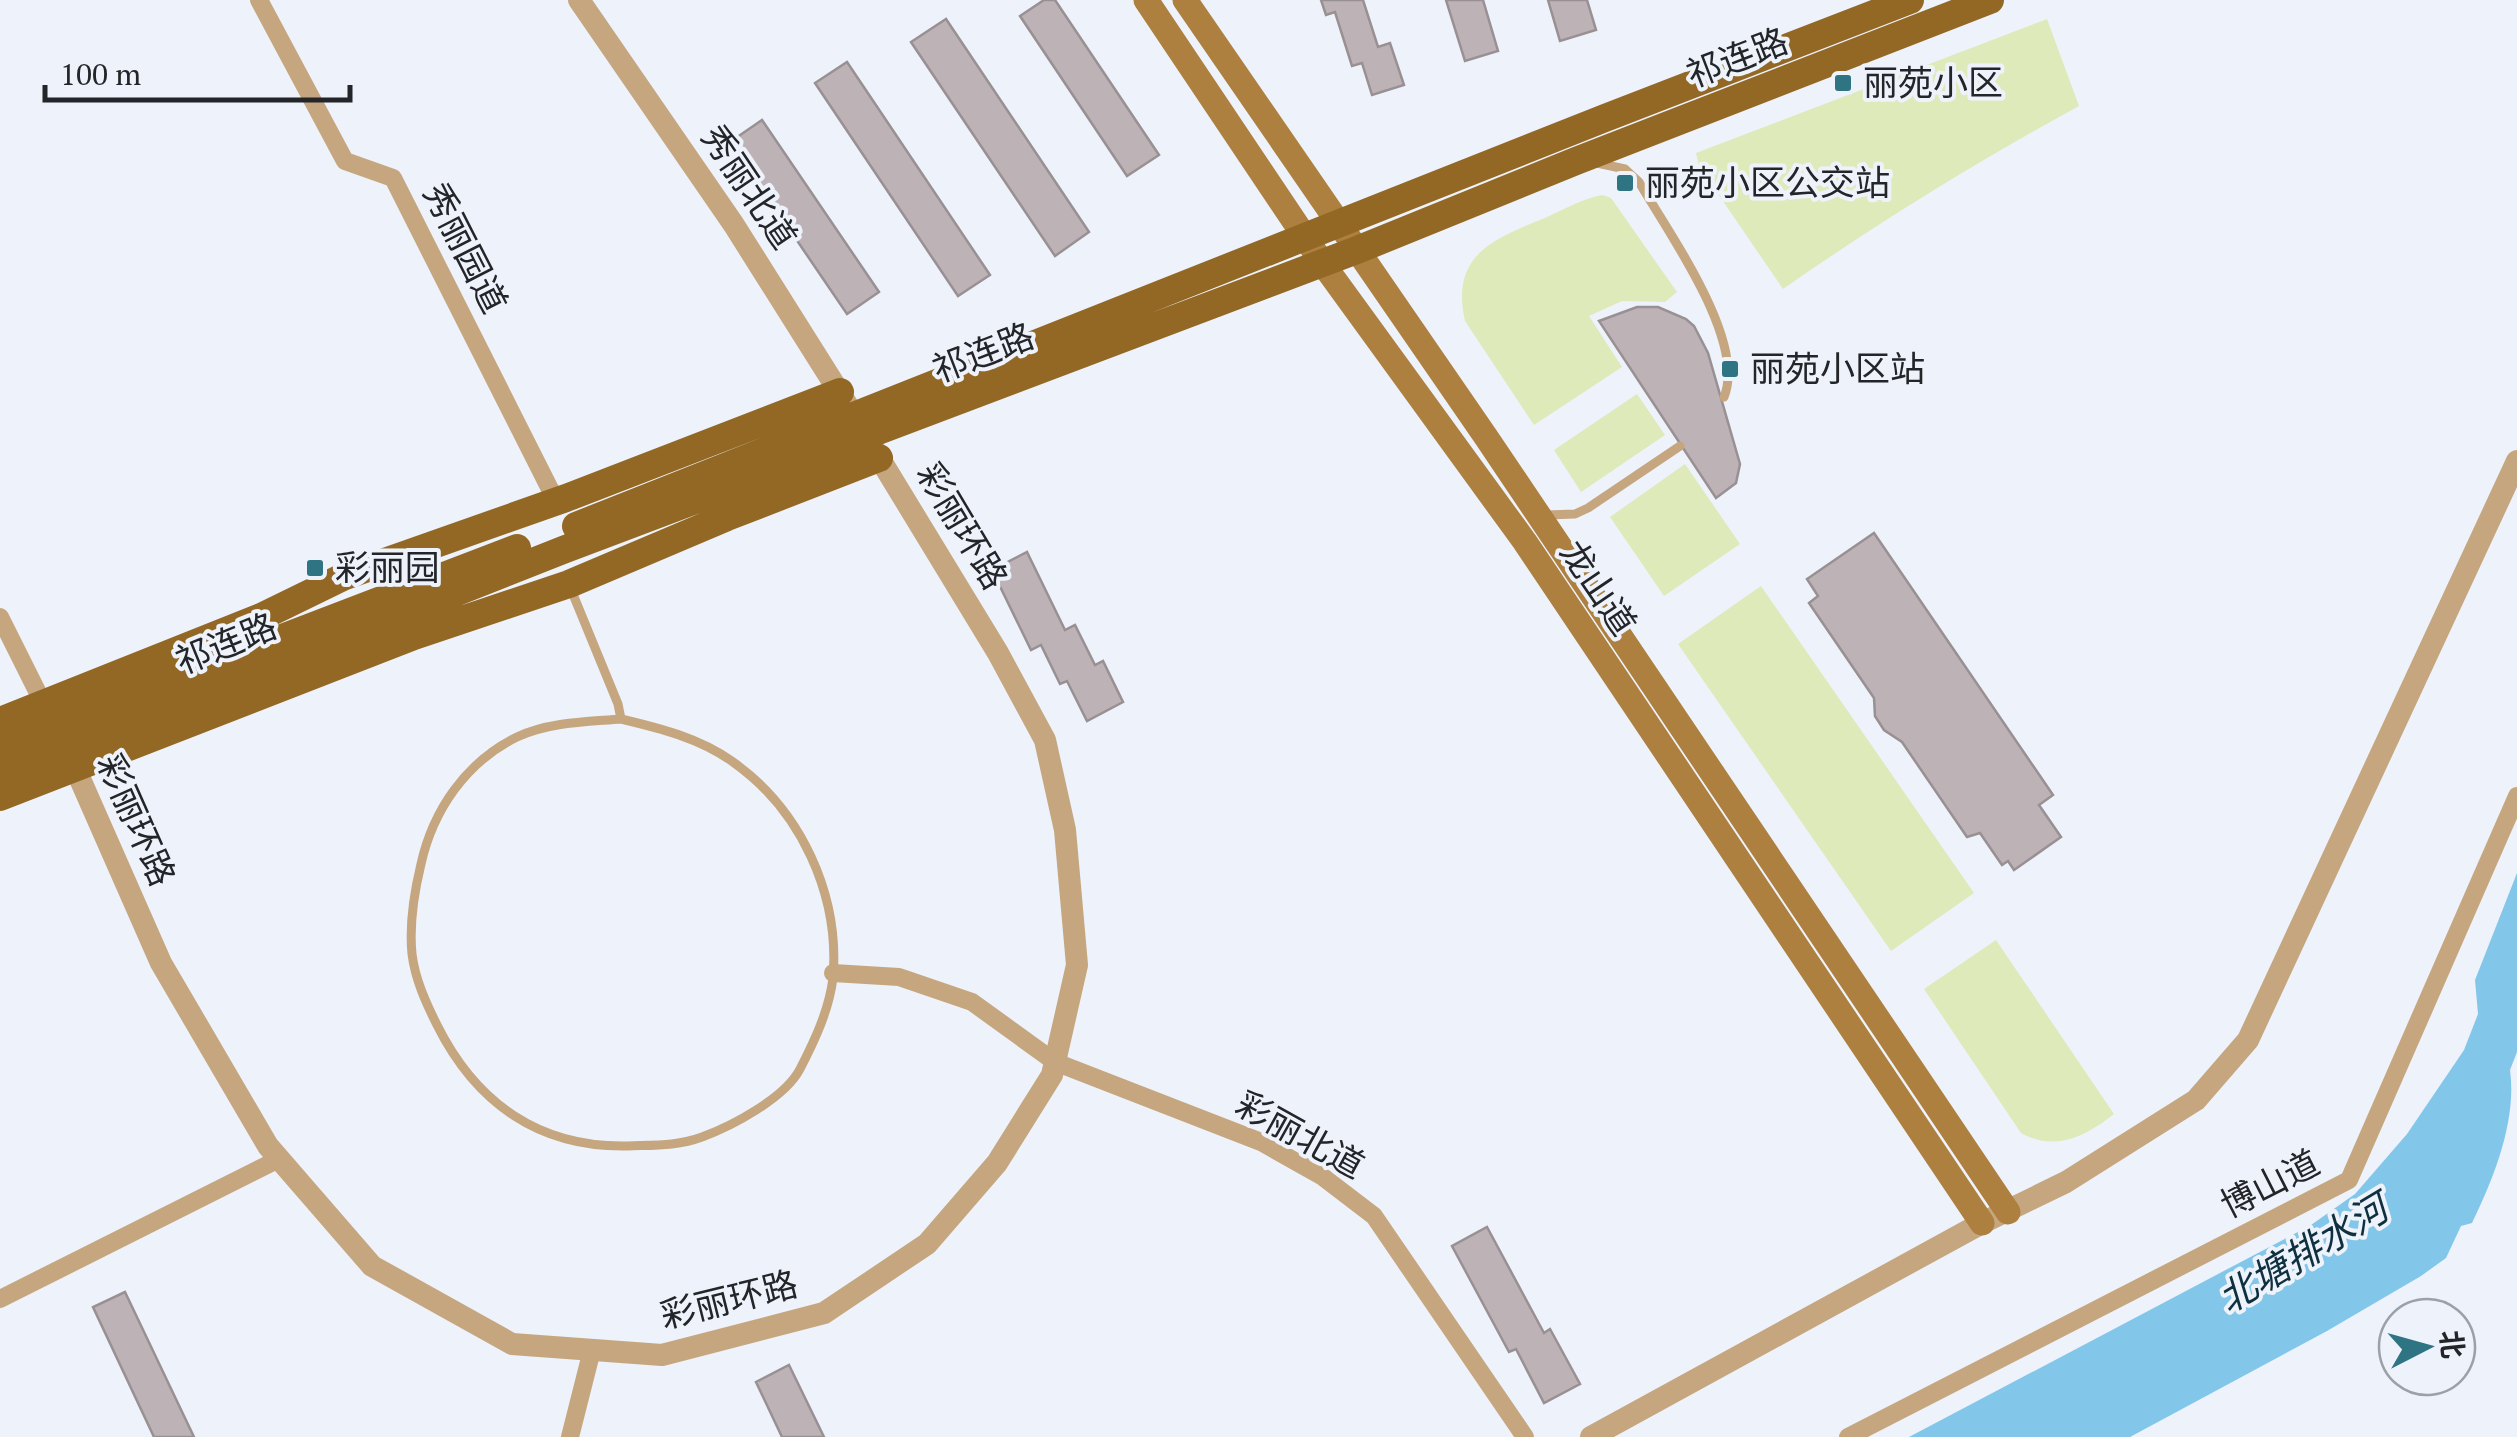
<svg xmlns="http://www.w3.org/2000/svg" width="2517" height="1437" font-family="'PT Serif','Noto Sans SC',serif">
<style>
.green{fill:#dfeaba}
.water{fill:#82c7ea}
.building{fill:#bdb3b7;stroke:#999093;stroke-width:2.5}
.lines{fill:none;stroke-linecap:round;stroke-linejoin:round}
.service{stroke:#c5a67e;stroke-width:9}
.minor{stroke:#c5a67e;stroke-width:18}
.tertiary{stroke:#c5a67e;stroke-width:22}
.secondary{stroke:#ad803f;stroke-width:25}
.primary{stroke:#936825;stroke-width:28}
.poi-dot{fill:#2f7482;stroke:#edf2fb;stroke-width:4}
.labels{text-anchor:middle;stroke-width:8;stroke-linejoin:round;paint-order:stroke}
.street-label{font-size:35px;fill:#232528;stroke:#edf2fb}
.poi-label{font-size:35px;fill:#232528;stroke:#edf2fb;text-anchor:start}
.water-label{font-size:38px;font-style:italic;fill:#0f303f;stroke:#edf2fb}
</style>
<rect width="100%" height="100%" fill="#edf2fb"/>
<!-- green -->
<path class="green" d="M 2047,19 L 2079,106 C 1977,162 1879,222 1783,289 L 1699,166 L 1696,153 Z
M 1603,195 L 1611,198 L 1677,292 L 1665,302 L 1622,301 L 1589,316 L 1622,367 L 1534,425 L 1465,321 C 1450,255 1493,239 1545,218 C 1563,210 1583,198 1603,195 Z
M 1637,394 L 1665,435 L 1581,492 L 1554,450 Z
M 1685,464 L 1740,544 L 1664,596 L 1610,517 Z
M 1761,586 L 1974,893 L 1891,951 L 1678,644 Z
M 1996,940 L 2114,1114 C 2086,1136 2056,1152 2021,1133 L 1924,989 Z"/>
<!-- water -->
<path class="water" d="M 2517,873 L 2517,1052 L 2510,1070 C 2517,1120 2494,1178 2472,1223 L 2461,1226 L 2446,1258 L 2421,1276 L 2327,1331 L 2130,1437 L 1909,1437 L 2311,1225 L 2355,1194 L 2407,1134 L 2464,1050 L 2478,1014 L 2475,980 Z"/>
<!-- building -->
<path class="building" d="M 1044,0 L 1055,0 L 1159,155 L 1127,176 L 1020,16 Z
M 1321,0 L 1363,0 L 1378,47 L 1390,43 L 1404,85 L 1372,95 L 1362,63 L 1352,66 L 1335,12 L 1326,15 Z
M 1446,0 L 1483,0 L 1498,51 L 1465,61 Z
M 1548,0 L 1587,0 L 1596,30 L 1560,41 Z
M 946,19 L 1089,232 L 1055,256 L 911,42 Z
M 847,62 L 990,275 L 958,296 L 815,83 Z
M 762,120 L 879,292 L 847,314 L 730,142 Z
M 1637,307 L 1658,307 L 1686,319 L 1694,326 L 1708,353 L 1740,464 L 1736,483 L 1716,498 L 1599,321 Z
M 1874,533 L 2053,795 L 2039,805 L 2061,837 L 2014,870 L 2008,861 L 2002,865 L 1980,833 L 1967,837 L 1902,742 L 1884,730 L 1875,716 L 1874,698 L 1809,603 L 1818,596 L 1807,579 Z
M 1027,552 L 1065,630 L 1075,625 L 1095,665 L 1103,661 L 1123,702 L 1087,721 L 1067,681 L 1060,684 L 1041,645 L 1031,650 L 992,570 Z
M 1487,1227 L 1544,1333 L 1550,1329 L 1580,1384 L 1544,1403 L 1516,1349 L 1509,1352 L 1452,1246 Z
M 125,1292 L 194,1437 L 154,1437 L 93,1307 Z
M 789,1365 L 824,1437 L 782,1437 L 756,1382 Z"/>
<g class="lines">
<!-- service -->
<path class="service" d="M 1597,163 L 1625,169 L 1639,182 C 1668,232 1747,341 1724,397
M 1547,515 L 1575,514 L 1588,508 L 1680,446
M 570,587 L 618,704 L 621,719
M 621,719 C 659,728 700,738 733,762 C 801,810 840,895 833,978 C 829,1010 815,1040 800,1069 C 785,1098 732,1126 702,1137 C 678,1146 654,1145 628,1146 C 539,1148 476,1103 437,1025 C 426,1003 415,979 412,954 C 409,924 414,893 421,864 C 433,810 466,762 517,737 C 549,722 586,722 621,719 Z"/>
<!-- minor -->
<path class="minor" d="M 259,0 L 345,161 L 393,178 L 556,501
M 0,617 L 47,711
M 833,973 L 899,977 L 972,1002 L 1055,1062 L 1261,1142 L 1323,1177 L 1374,1216 L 1525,1437
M 0,1299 L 279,1159
M 570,1437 L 592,1350
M 1848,1437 L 2349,1180 L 2517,796"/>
<!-- tertiary -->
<path class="tertiary" d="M 579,0 L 734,225 L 848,406
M 69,754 L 161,963 L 268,1146 L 372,1266 L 512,1344 L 662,1355 L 824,1313 L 927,1244 L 997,1163 L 1052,1075 L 1077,965 L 1065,830 L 1045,740 L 998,653 L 872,446
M 1591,1437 L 1982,1223 L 2066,1182 L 2196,1100 L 2248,1040 L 2517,461"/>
<!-- secondary -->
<path class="secondary" d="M 1146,0 L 1323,264 L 1525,542 L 1982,1223
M 1185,0 L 1486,437 L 2008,1212"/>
<!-- primary -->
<path class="primary" d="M 576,526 L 1605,118 L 1910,0
M 0,721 L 261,617 L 345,576 L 566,498 L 840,392
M 0,746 L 517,548
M 0,773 L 563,550 L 1357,250 L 1576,161 L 1990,0
M 0,797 L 414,636 L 569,584 L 727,517 L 879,458"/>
</g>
<!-- markers -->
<g class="poi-dot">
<rect x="1833" y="73" width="20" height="20" rx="5"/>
<rect x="1615" y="173" width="20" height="20" rx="5"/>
<rect x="1720" y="359" width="20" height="20" rx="5"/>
<rect x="305" y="558" width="20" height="20" rx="5"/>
</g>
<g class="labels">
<!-- street labels -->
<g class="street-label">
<text transform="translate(1737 58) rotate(-21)" y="12">祁连路</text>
<text transform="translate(749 187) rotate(56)" y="12">秀丽北道</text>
<text transform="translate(465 248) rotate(63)" y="12">秀丽园道</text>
<text transform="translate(983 353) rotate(-21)" y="12">祁连路</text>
<text transform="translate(962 526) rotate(59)" y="12">彩丽环路</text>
<text transform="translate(1598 588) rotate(56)" y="12">龙山道</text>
<text transform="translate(226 644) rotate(-22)" y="12">祁连路</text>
<text transform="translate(136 820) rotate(66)" y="12">彩丽环路</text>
<text transform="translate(1300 1135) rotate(29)" y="12">彩丽北道</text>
<text transform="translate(2270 1184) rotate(-27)" y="12">博山道</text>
<text transform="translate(729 1300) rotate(-14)" y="12">彩丽环路</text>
</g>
<!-- poi labels -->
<g class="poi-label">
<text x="1863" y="95">丽苑小区</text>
<text x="1645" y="195">丽苑小区公交站</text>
<text x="1750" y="381">丽苑小区站</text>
<text x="335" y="580">彩丽园</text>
</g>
<!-- water labels -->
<g class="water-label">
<text transform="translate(2303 1254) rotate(-31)" y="13">北塘排水河</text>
</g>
</g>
<!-- north arrow -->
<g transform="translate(2427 1347) rotate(84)"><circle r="48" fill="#edf2fb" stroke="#9ca0a7" stroke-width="2.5"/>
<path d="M0-8L18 38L0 25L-18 38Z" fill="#2f7482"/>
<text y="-15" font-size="28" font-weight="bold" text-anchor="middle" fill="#232528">北</text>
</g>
<!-- scale -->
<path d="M45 85v15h305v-15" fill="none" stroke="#232528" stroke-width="5"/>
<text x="60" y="85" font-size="30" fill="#232528" stroke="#edf2fb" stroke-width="8" paint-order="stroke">100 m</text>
</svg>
